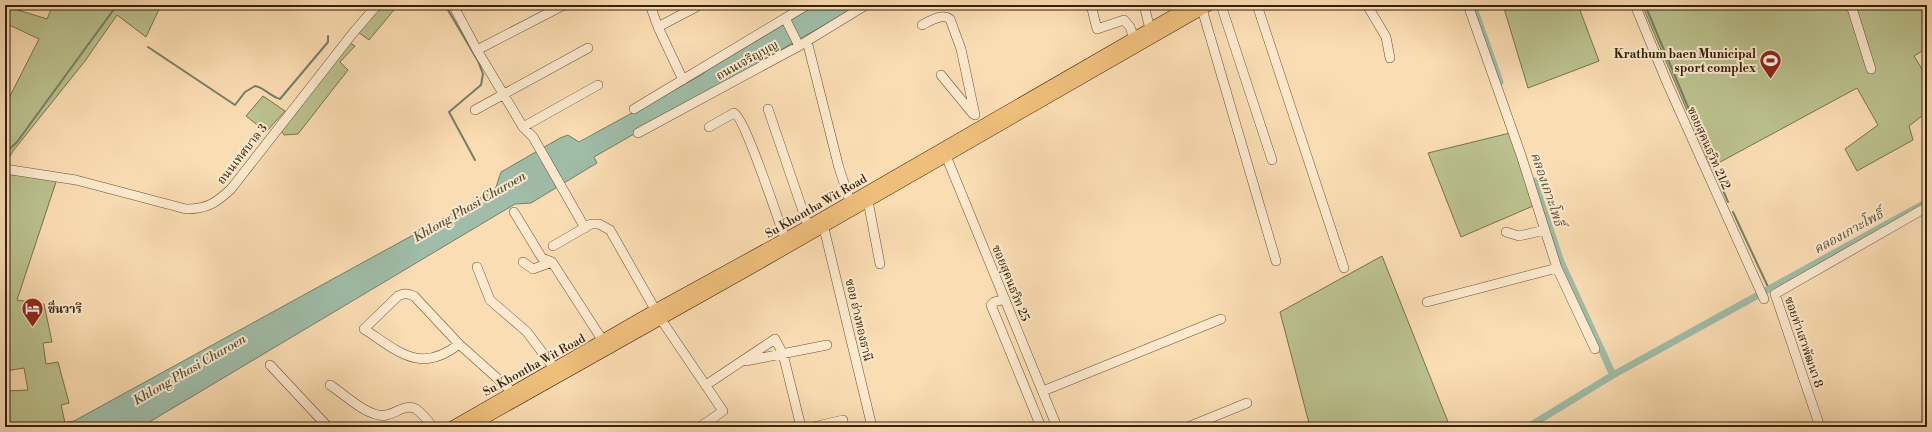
<svg xmlns="http://www.w3.org/2000/svg" width="1932" height="432" font-family="'Libre Bodoni','Noto Serif Thai',serif">
<style>
.green{fill:#bbc28f;stroke:#78724c}
.water{fill:#9fbda8;stroke:#747f68}
.lines{fill:none;stroke-linecap:round;stroke-linejoin:round}
.stream{stroke:#747f68;stroke-width:2}
.canal{stroke:#9fbda8;stroke-width:7}
.minor-casing{stroke:#665134;stroke-width:10}
.major-casing{stroke:#342209;stroke-width:12}
.minor{stroke:#fce9ce;stroke-width:9}
.major{stroke:#eebe7a;stroke-width:11}
.labels{text-anchor:middle;stroke-width:4;stroke-linejoin:round;paint-order:stroke}
.poi-label{font-size:12px;font-weight:bold;fill:#342209;stroke:#fce9ce;text-anchor:end}
.street-label{font-size:12px;fill:#342209;stroke:#fce9ce}
.water-label{font-size:13px;font-style:italic;fill:#545039;stroke:#fce9ce}
</style>
<rect width="100%" height="100%" fill="#fbddb3"/>
<filter id="stains"><feTurbulence type="fractalNoise" baseFrequency=".005" numOctaves="4"/><feColorMatrix values="0 0 0 0 .2 0 0 0 0 .09 0 0 0 0 .02 0 0 0 .5 -.17"/></filter>
<radialGradient id="worn" r=".72"><stop offset=".6" stop-color="#630" stop-opacity="0"/><stop offset="1" stop-color="#630" stop-opacity=".3"/></radialGradient>
<!-- green -->
<path class="green" d="M 53,5 L 161,5 L 146,37 L 117,15 L 85,61 L 13,151 L 6,163 L 5,163 L 5,106 L 39,39 L 5,23 L 5,6 L 47,19 Z
M 381,5 L 398,5 L 369,40 L 358,32 Z
M 1503,5 L 1578,5 L 1599,61 L 1528,88 Z
M 1642,5 L 1927,5 L 1927,48 L 1914,56 L 1927,77 L 1927,112 L 1909,126 L 1913,140 L 1857,171 L 1845,149 L 1878,125 L 1857,88 L 1711,167 Z
M 350,43 L 355,46 L 340,62 L 348,70 L 298,134 L 284,135 L 281,130 Z
M 263,96 L 285,111 L 266,132 L 246,116 Z
M 1510,133 L 1533,206 L 1461,237 L 1428,153 Z
M 5,174 L 57,179 L 17,300 L 44,304 L 52,342 L 43,343 L 46,364 L 58,362 L 69,403 L 61,405 L 65,423 L 37,427 L 5,427 L 5,391 L 28,390 L 24,368 L 5,371 Z
M 1382,256 L 1450,427 L 1310,427 L 1280,312 Z"/>
<!-- water -->
<path class="water" d="M 816,5 L 859,5 L 594,157 L 597,163 L 531,203 L 515,204 L 141,427 L 37,427 L 74,421 L 495,190 L 501,172 L 560,138 L 568,135 L 579,142 L 703,74 L 712,64 Z"/>
<g class="lines">
<!-- stream -->
<path class="stream" d="M 445,5 L 478,61 L 483,74 L 481,85 L 449,112 L 475,160
M 1645,5 L 1728,202
M 148,47 L 235,105 L 245,92 L 255,86 C 265,88 270,96 280,99 L 328,42 L 328,36
M 5,153 L 17,142 L 117,5
M 1733,212 L 1769,289"/>
<!-- canal -->
<path class="canal" d="M 1473,5 L 1500,82
M 1534,181 L 1561,262 L 1613,375
M 1528,427 L 1613,375 L 1927,202"/>
<defs>
<path id="minor" d="M 453,5 L 477,50 L 523,127 L 533,137 L 585,228
M 650,5 L 658,27 L 683,80
M 1091,5 L 1097,29 L 1124,20 L 1130,27 L 1134,39
M 1144,5 L 1150,29
M 1221,5 L 1272,160
M 1257,5 L 1344,268
M 1367,5 L 1386,37 L 1390,58
M 1468,5 L 1521,155 L 1557,268 L 1595,349
M 1635,5 L 1668,85 L 1764,299
M 1851,5 L 1871,69
M 1202,9 L 1276,261
M 785,18 L 799,46
M 922,25 C 930,21 942,13 950,19 L 961,49 L 975,115
M 658,27 L 696,7
M 807,41 L 839,168 L 852,207
M 477,50 L 564,5
M 941,75 L 973,114
M 634,109 L 807,5
M 768,109 L 808,226
M 475,110 L 588,48
M 523,127 L 598,85
M 709,127 L 734,113 C 745,117 780,226 787,244
M 638,133 L 799,46 L 866,5
M 944,151 L 1057,427
M 5,169 L 76,180 L 186,209 C 207,209 216,203 231,189 L 353,33 L 377,5
M 868,201 L 880,264
M 514,212 L 542,258 L 552,262 L 554,265 L 603,341
M 822,220 L 872,427
M 1506,232 L 1519,236 L 1545,230
M 553,246 L 591,224 L 599,224 L 610,230 L 660,318 L 723,411 L 700,427
M 523,262 L 533,269 L 552,262
M 477,267 L 490,300 L 527,332 L 554,368
M 1005,299 L 994,302 L 991,305 L 1041,427
M 1427,302 L 1557,268
M 459,344 C 420,375 398,351 364,329 L 398,296 C 404,293 407,293 414,296 L 459,344 L 517,396
M 746,361 L 827,345
M 270,365 L 328,427
M 330,385 C 345,395 361,411 378,415 C 392,419 403,402 416,409 C 423,414 428,421 433,427
M 706,385 L 775,339 L 783,354 L 801,427
M 1043,391 L 1221,319
M 813,427 L 843,420
M 1188,427 L 1247,403
M 1820,427 L 1775,294 L 1927,207"/>
<path id="major" d="M 452,427 L 655,310 L 808,226 L 1191,5
M 469,427 L 755,266 L 1209,5"/>
</defs>
<!-- minor casing -->
<use href="#minor" class="minor-casing"/>
<!-- major casing -->
<use href="#major" class="major-casing"/>
<!-- minor -->
<use href="#minor" class="minor"/>
<!-- major -->
<use href="#major" class="major"/>
</g>
<!-- icons -->
<defs>
<symbol id="stadium-pin" viewBox="-11 -11 22 30"><path d="M0 17L-7.5 6A9.5 9.5 0 1 1 7.5 6Z" fill="#8f2418" stroke="#fce9ce"/><path d="M0-5a6.5 5 0 1 0 0 10a6.5 5 0 1 0 0-10ZM-3.5-1.8h7v3.6h-7Z" fill="#fff"/></symbol>
<symbol id="hotel-pin" viewBox="-11 -11 22 30"><path d="M0 17L-7.5 6A9.5 9.5 0 1 1 7.5 6Z" fill="#8f2418" stroke="#fce9ce"/><path d="M-6-4.5h1.5V1H6V5H4.5V3h-9V5H-6ZM-4 0a1.8 1.8 0 1 1 3.6 0ZM.5 0V-2.5h3Q6-2.5 6 0Z" fill="#fff"/></symbol>
</defs>
<g fill-rule="evenodd">
<use href="#stadium-pin" x="1758" y="48" width="25" height="34"/>
<use href="#hotel-pin" x="20" y="296" width="25" height="34"/>
</g>
<g class="labels">
<!-- poi labels -->
<g class="poi-label">
<text x="1756" y="58">Krathum baen Municipal<tspan x="1756" dy="14">sport complex</tspan></text>
<text x="48" y="313" text-anchor="start">ชื่นวารี</text>
</g>
<!-- street labels -->
<g class="street-label">
<text transform="translate(747 60) rotate(-29)" y="4">ถนนเจริญบุญ</text>
<text transform="translate(1709 148) rotate(66)" y="4">ซอยสุคนธวิท 21/2</text>
<text transform="translate(242 154) rotate(-52)" y="4">ถนนเทศบาล 3</text>
<text transform="translate(816 206) rotate(-30)" y="4">Su Khontha Wit Road</text>
<text transform="translate(1011 283) rotate(68)" y="4">ซอยสุคนธวิท 25</text>
<text transform="translate(859 320) rotate(77)" y="4">ซอย อ่างทองธานี</text>
<text transform="translate(1804 342) rotate(71)" y="4">ซอยท่าเสาพัฒนา 8</text>
<text transform="translate(534 365) rotate(-29)" y="4">Su Khontha Wit Road</text>
</g>
<!-- water labels -->
<g class="water-label">
<text transform="translate(1548 189) rotate(71)" y="5">คลองเกาะโพธิ์</text>
<text transform="translate(469 206) rotate(-30)" y="5">Khlong Phasi Charoen</text>
<text transform="translate(1848 231) rotate(-29)" y="5">คลองเกาะโพธิ์</text>
<text transform="translate(189 369) rotate(-30)" y="5">Khlong Phasi Charoen</text>
</g>
</g>
<!-- margin -->
<rect width="1932" height="432" fill="none" stroke="#fbddb3" stroke-width="20"/>
<rect x="6" y="6" width="1920" height="420" fill="none" stroke="#342209" stroke-width="2"/>
<rect x="10" y="10" width="1912" height="412" fill="none" stroke="#342209"/>
<rect width="100%" height="100%" filter="url(#stains)"/>
<rect width="100%" height="100%" fill="url(#worn)"/>
</svg>
